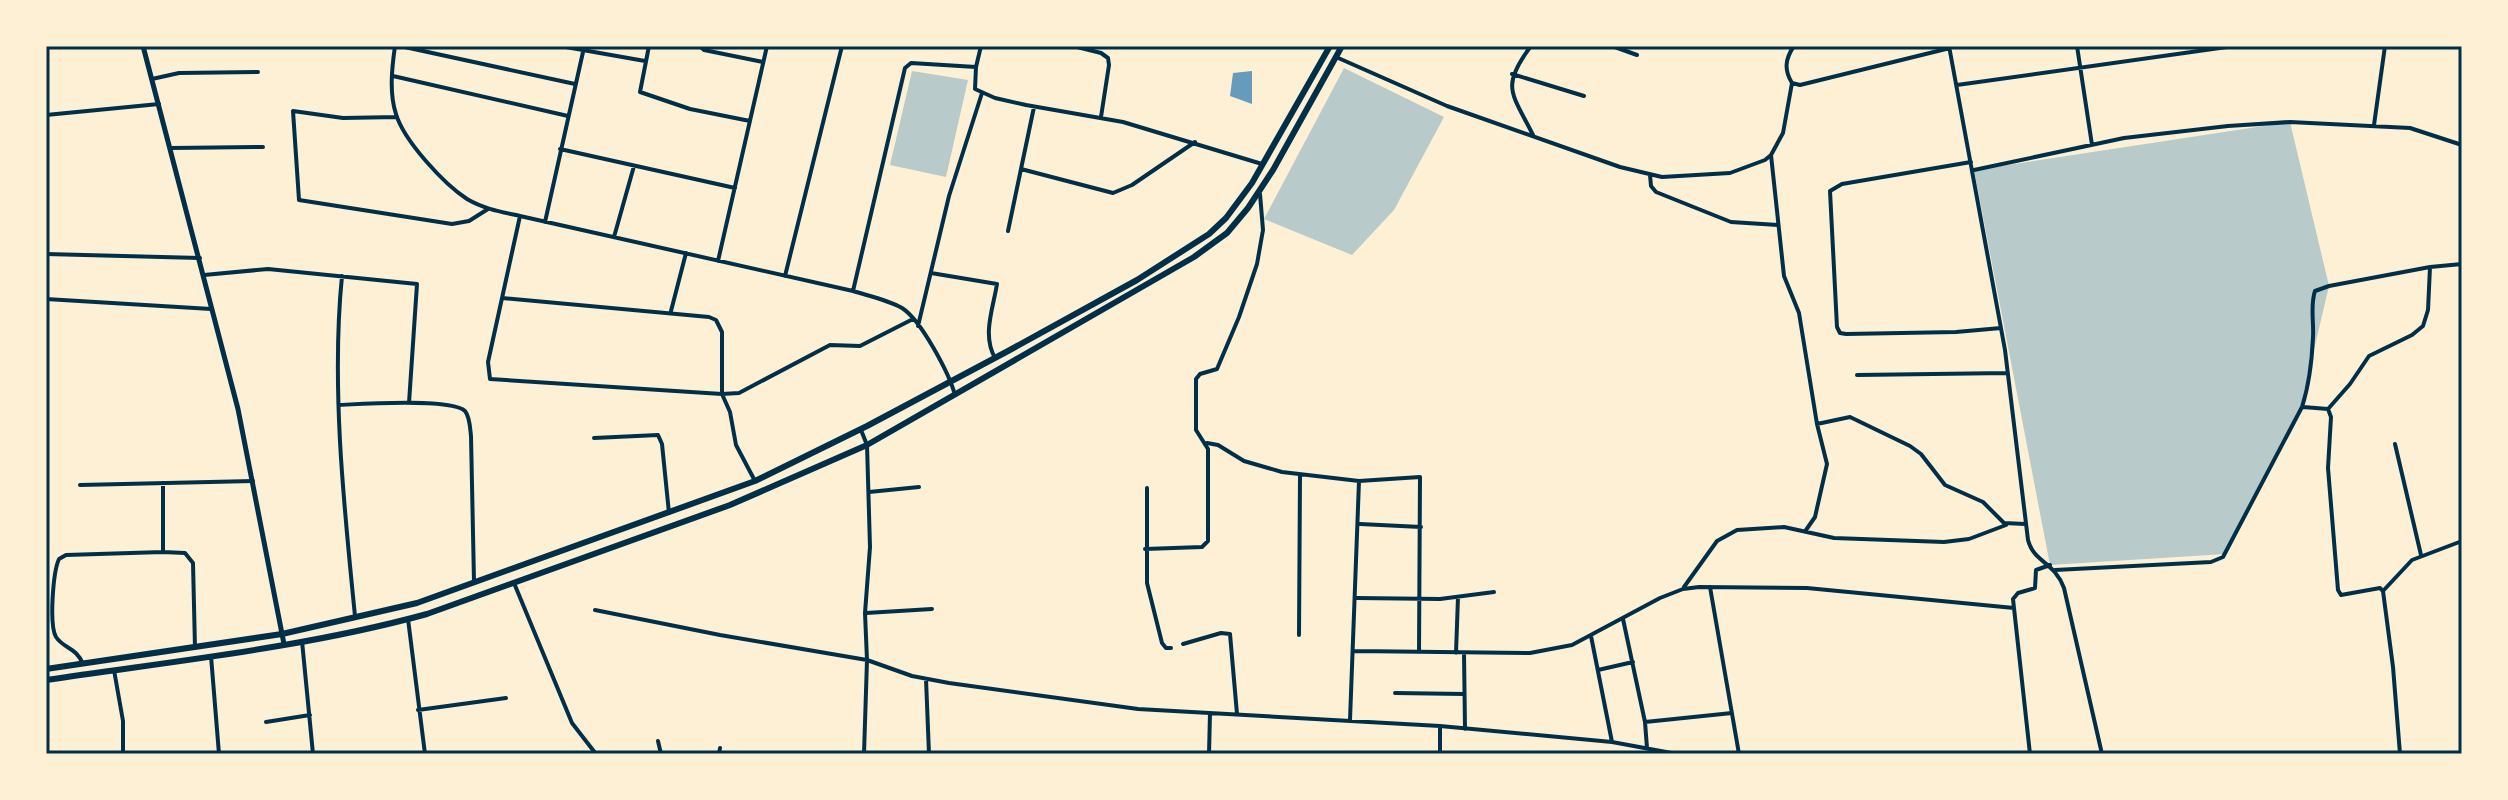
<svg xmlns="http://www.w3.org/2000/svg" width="2508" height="800" font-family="'Golos Text',sans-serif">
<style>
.green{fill:#b9caca}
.water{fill:#669bbc}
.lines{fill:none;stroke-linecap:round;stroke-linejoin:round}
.minor{stroke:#003049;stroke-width:4}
.tertiary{stroke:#003049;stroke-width:5}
.secondary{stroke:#003049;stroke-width:6}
.neatline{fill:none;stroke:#003049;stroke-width:3}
</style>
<rect width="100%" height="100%" fill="#fdf0d5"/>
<!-- green -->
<path class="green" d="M 1344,68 L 1444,117 L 1394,210 L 1352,255 L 1264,219 Z
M 912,71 L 968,80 L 946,177 L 890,165 Z
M 2290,122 L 2329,286 L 2299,413 L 2225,554 L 2050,565 L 1974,170 Z"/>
<!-- water -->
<path class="water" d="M 1252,71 L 1252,104 L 1230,96 L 1233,73 Z"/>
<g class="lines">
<!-- minor -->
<path class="minor" d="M 395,46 C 392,67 389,93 396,114 C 404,141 444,184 467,199 C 484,209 502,212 520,216
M 400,46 L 575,84
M 560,46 L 645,61
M 649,46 L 640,92 L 690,109 L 750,121
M 700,46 L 704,50 L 763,62
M 1073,46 L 1101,53 L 1108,58 L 1109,65 L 1101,117
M 1531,46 C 1500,87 1512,93 1533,135
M 1612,46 L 1637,55
M 1794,46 C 1785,59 1784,70 1792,83 L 1800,85 L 1950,48
M 1949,46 L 2005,350 L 2028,540 C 2034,563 2054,561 2064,588 L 2102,754
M 2077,46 L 2092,145
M 1336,57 L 1447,106 L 1620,167 L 1662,177 L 1730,173 L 1765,160 L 1771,155 L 1783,133 L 1792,83
M 976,67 L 981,46
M 1512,74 L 1584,96
M 393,76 L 568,116
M 152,79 L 179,73 L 258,72
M 1957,85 L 2234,46
M 46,115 L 159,104
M 397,117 L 343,118 L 293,111 L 299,200 L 452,224 L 469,221 L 488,209
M 2374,125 L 2385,46
M 171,148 L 263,147
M 560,149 L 735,188
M 1771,155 L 1784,276 L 1799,313 L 1817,424 L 1850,417 L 1910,446 L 1921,454 L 1945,485 L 1983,502 L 2004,523 L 2025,524
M 1971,162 L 1842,184 L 1830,191 L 1837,327 L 1840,333 L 1846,334 L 1956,332 L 2001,328
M 1021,169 L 1113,193 L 1132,185 L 1195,142
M 1974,170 L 2124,138 L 2228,126 L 2290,122 L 2410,128 L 2462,145
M 1650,175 L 1651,186 L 1656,192 L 1731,222 L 1778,225
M 545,222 L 583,52
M 1008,231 L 1034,107
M 614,237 L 634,166
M 46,254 L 200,258
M 718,261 L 767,46
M 931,273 L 997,284 C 993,309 982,335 995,358
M 204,275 L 268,269 L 417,284 L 409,403
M 342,276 C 331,385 344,507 355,616
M 785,276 L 842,46
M 853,291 L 905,68 L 911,63 L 976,67 L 975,89 L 995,98 L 1026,105 L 1123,122 L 1262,164
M 502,298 L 709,317 L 716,320 L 722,332 L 722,394 L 739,393 L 830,345 L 860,346 L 913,319
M 46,299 L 211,309
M 671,311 L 686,253
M 918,326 L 949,196 L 982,93
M 1857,375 L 2008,373
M 339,405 C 361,404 451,398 465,411 C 470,417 470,428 471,436 L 474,581
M 2303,407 L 2328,409 L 2331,417 L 2328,468 L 2338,590 L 2341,595 L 2380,588 L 2383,591 L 2393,667 L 2400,754
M 2328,409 L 2350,384 L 2369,356 L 2412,335 L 2423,326 L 2428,310 L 2430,267
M 861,430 L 867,445 L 870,547 L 865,613 L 867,660 L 864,754
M 594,438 L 658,435 L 662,444 L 669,513
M 1207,443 L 1218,445 L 1244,461 L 1282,472 L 1359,481 L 1420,477 L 1419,652
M 2395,444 L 2421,555
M 755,481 L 736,445 L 730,412 L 722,394 L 490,379 L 488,362 L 520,216 L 853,291 C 869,296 888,300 902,308 C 921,320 949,373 955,395
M 163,483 L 163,552 L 185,553 L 193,563 L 195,648
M 80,485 L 253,481
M 1147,488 L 1147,583 L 1162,643 L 1166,648 L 1171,648
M 869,492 L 919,487
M 1360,524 L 1421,527
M 1806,530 L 1815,517 L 1827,464 L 1817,424
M 1145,549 L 1202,547 L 1208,541 L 1208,449 L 1196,430 L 1196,379 L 1200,374 L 1217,369 L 1239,317 L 1257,264 L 1263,230 L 1260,194
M 2055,570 L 2211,562 L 2223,557 L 2302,407 C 2309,385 2312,360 2313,337 C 2314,322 2310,305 2315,291 L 2329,286 L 2430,267 L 2462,264
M 514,583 L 572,723 L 596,754
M 1684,587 L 1717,541 L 1737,530 L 1784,527 L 1834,538 L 1944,542 L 1969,539 L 2006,525
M 1710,587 L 1739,754
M 2383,591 L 2412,560 L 2462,541
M 1357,598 L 1440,599 L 1494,592
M 595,610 L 720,635 L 867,660 L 912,676 L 949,683 L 1138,709 L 1440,726 L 1612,742 L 1677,754
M 866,613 L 932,609
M 408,619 L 425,754
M 1623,619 L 1645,722 L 1647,748
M 1299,635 L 1300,475
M 1591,636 L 1612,742
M 302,641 L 313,754
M 1183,644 L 1221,633 L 1230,634 L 1237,714
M 1354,651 L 1530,653 L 1572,645 L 1660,598 L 1683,589 L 1699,587 L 1807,588 L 2014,608
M 1456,653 L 1458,597
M 1464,653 L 1465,729
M 211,656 L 219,754
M 83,664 C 76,647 64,649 56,637 C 49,625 53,572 59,559 L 66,555 L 163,552
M 114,670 L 123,721 L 123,754
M 1598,670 L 1633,662
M 926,679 L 929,754
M 1395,693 L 1464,694
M 418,710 L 506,698
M 1350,720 L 1359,481
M 266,722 L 310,715
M 1645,722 L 1732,713
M 1440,726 L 1440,754
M 658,741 L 661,754
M 719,754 L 720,748
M 1209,754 L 1210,713
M 2030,754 L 2013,599 L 2018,593 L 2035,588 L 2036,570 L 2050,565"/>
<!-- tertiary -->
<path class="tertiary" d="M 143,46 L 238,409 L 284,644"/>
<!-- secondary -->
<path class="secondary" d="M 46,669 L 282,634 L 417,603 L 755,481 L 867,426 L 1008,351 L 1137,280 L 1209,234 L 1226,218 L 1252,183 L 1330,46
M 46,680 C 173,661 303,648 427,614 L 730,505 L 867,445 L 1194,257 L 1227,233 L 1248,208 L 1273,170 L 1342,46"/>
</g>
<!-- border -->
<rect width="2508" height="800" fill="none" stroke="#fdf0d5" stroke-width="96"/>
<rect x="48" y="48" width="2412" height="704" class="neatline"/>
</svg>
